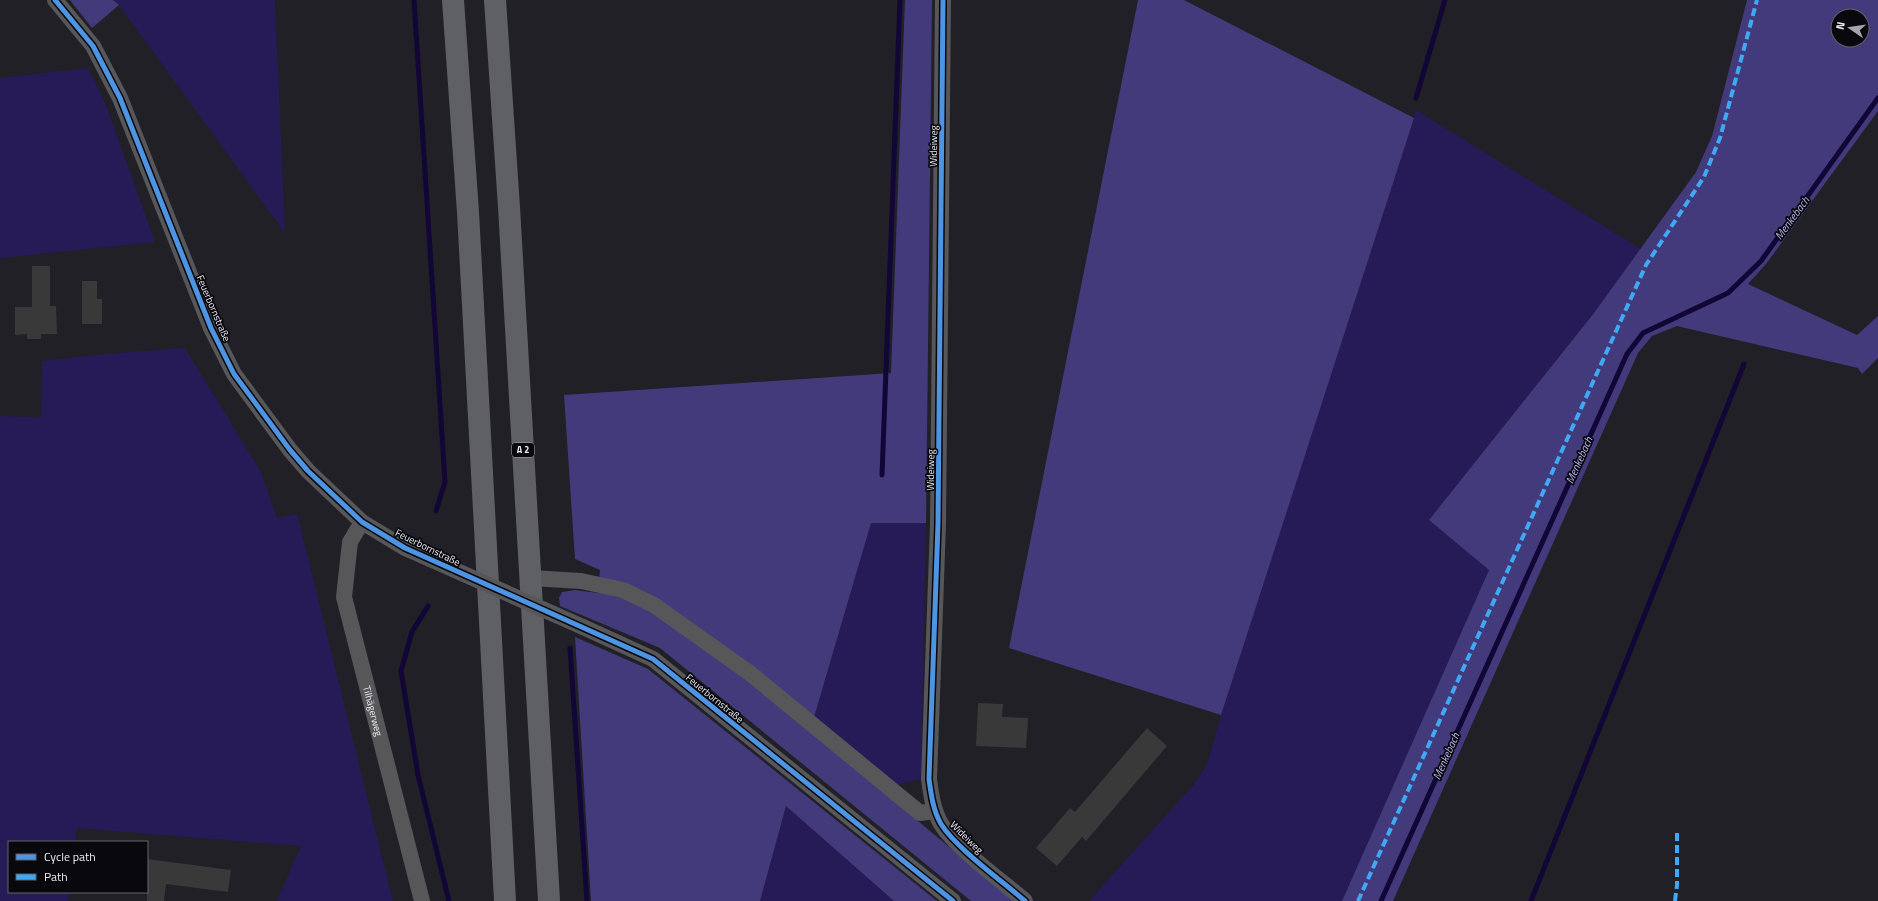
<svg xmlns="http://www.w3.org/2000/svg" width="1878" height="901" font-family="'Titillium Web',sans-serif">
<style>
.green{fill:#271b57}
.forest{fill:#423a7b;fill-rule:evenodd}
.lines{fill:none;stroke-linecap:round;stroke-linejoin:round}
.stream{stroke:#120636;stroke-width:5}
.building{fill:#3a393a}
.minor{stroke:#57575a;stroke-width:16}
.highway{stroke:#5f6063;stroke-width:22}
.minor-bridge{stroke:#57575a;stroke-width:16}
.quiet{stroke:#3fa9f5;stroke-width:4;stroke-dasharray:8 4;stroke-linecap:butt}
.cycleway-casing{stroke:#08080d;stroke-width:8}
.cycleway{stroke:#4d94e3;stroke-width:5}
.labels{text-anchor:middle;stroke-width:3.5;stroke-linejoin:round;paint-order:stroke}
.shield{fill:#08080d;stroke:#a8a8af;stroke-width:1}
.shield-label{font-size:9px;font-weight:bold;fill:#ececf4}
.street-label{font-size:10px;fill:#ececf4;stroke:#08080d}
.water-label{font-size:11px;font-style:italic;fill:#b8b6f6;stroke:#08080d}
</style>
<rect width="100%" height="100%" fill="#202026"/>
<!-- green -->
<path class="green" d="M 113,0 L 275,0 L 285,233 L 119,5 Z
M 88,68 L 106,105 L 155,242 L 0,258 L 0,78 Z
M 1416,110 L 1641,249 L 1594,313 L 1429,520 L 1489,570 L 1342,901 L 1089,901 L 1196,782 L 1207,764 L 1221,715 Z
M 185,348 L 261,472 L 277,518 L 297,514 L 393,901 L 277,901 L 301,846 L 77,828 L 75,842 L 9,842 L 9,892 L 69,892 L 68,901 L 0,901 L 0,416 L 41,417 L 42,361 L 104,354 Z
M 871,522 L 926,523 L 921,779 L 896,785 L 814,718 Z
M 786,806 L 894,901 L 760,901 Z"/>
<!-- forest -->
<path class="forest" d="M 70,0 L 113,0 L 119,5 L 92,28 Z
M 905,0 L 932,0 L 926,523 L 871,523 L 810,731 L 1014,901 L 971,901 L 660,648 L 560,606 L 559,598 L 562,592 L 575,590 L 598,593 L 600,570 L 575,559 L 564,395 L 891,373 Z
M 1138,0 L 1184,0 L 1414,118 L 1221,715 L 1009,648 Z
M 1747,0 L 1878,0 L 1878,111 L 1766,264 L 1748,284 L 1857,335 L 1878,316 L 1878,358 L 1862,374 L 1858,368 L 1677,326 L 1652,336 L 1638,353 L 1393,901 L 1342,901 L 1489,570 L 1429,520 L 1594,313 L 1696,172 L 1712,136 ZM 1838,16 L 1862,16 L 1862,40 L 1838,40 Z
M 575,637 L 648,669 L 937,901 L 894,901 L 786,806 L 760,901 L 591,901 Z"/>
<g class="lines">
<!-- stream -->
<path class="stream" d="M 414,0 L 445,482 L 436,511
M 1416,98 L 1445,0
M 882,475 L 900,0
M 428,606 L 412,632 L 401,671 L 418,775 L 449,901
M 570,648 L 587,901
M 1381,901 L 1627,354 L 1643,333 L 1728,293 L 1761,261 L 1878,98
M 1531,901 L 1744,364"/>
</g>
<!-- building -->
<path class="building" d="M 32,266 L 50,266 L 50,306 L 56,306 L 57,334 L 41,334 L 41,339 L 27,339 L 27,334 L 15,335 L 15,307 L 32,307 Z
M 82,281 L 97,281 L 97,299 L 102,299 L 102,324 L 82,324 Z
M 978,703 L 1003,704 L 1002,717 L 1028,718 L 1026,748 L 976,746 Z
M 1147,728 L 1167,746 L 1086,841 L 1082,837 L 1057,866 L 1036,848 L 1070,808 L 1075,812 Z
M 147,859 L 231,870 L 228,892 L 166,884 L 164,901 L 147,901 Z"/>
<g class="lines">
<!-- minor -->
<g class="minor">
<path d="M 55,0 L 93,46 L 120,98 L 211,328 L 234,374 L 290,450 L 308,471 L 362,522 L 405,548 L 430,559"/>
<path d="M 943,0 L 938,524 L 929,779 C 931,794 933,810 941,824 C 956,848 1002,881 1025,901"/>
<path id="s1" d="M 362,522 L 350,542 L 344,597 L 422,901"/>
<path d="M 531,578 L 581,581 L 623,590 L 654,605 L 751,674 L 920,813 L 935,811"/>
<path d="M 583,627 L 653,659 L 953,901"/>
</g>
<!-- highway -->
<path class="highway" d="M 453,0 L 468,212 L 505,901
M 495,0 L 509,207 L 549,901"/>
<!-- minor-bridge -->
<path class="minor-bridge" d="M 430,559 L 583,627"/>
<!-- quiet -->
<path class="quiet" d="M 1358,901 L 1646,265 L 1704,177 L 1720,138 L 1757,0
M 1675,901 L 1677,885 L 1677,830"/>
<defs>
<path id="cycleway" d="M 55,0 L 93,46 L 120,98 L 211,328 L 234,374 L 290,450 L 308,471 L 362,522 L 405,548 L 653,659 L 953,901
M 943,0 L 938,524 L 929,779 C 931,794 933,810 941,824 C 956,848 1002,881 1025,901"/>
</defs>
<!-- cycleway casing -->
<use href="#cycleway" class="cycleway-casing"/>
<!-- cycleway -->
<use href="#cycleway" class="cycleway"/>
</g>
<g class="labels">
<!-- shield labels -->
<rect class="shield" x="512" y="443" width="22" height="14" rx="3"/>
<g class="shield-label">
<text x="523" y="453">A 2</text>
</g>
<!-- street labels -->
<g class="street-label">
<text transform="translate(933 146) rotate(-89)" y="4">Wideiweg</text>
<text transform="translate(214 308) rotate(67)" y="4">Feuerbornstraße</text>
<text transform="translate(930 470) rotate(-89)" y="4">Wideiweg</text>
<text transform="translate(428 547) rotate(26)" y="4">Feuerbornstraße</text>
<text transform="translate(715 698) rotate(39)" y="4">Feuerbornstraße</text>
<text dy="4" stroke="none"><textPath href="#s1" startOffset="196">Tilhägerweg</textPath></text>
<text transform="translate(967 837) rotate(45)" y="4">Wideiweg</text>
</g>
<!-- water labels -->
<g class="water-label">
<text transform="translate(1792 218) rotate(-54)" y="4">Menkebach</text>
<text transform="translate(1579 460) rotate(-66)" y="4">Menkebach</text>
<text transform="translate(1446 756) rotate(-66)" y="4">Menkebach</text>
</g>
</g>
<!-- legend -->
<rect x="8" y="841" width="140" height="52" fill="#08080d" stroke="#636369"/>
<rect x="16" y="854" width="20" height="6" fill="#4d94e3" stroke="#636369"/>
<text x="44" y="861" font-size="12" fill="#ececf4">Cycle path</text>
<rect x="16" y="874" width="20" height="6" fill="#3fa9f5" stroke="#636369"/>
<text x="44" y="881" font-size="12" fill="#ececf4">Path</text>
<!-- north arrow -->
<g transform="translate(1850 28) rotate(283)"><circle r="19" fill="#08080d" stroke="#636369"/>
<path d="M0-3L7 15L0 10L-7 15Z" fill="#a5a5ac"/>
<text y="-6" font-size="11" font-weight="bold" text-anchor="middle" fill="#ececf4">N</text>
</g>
</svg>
